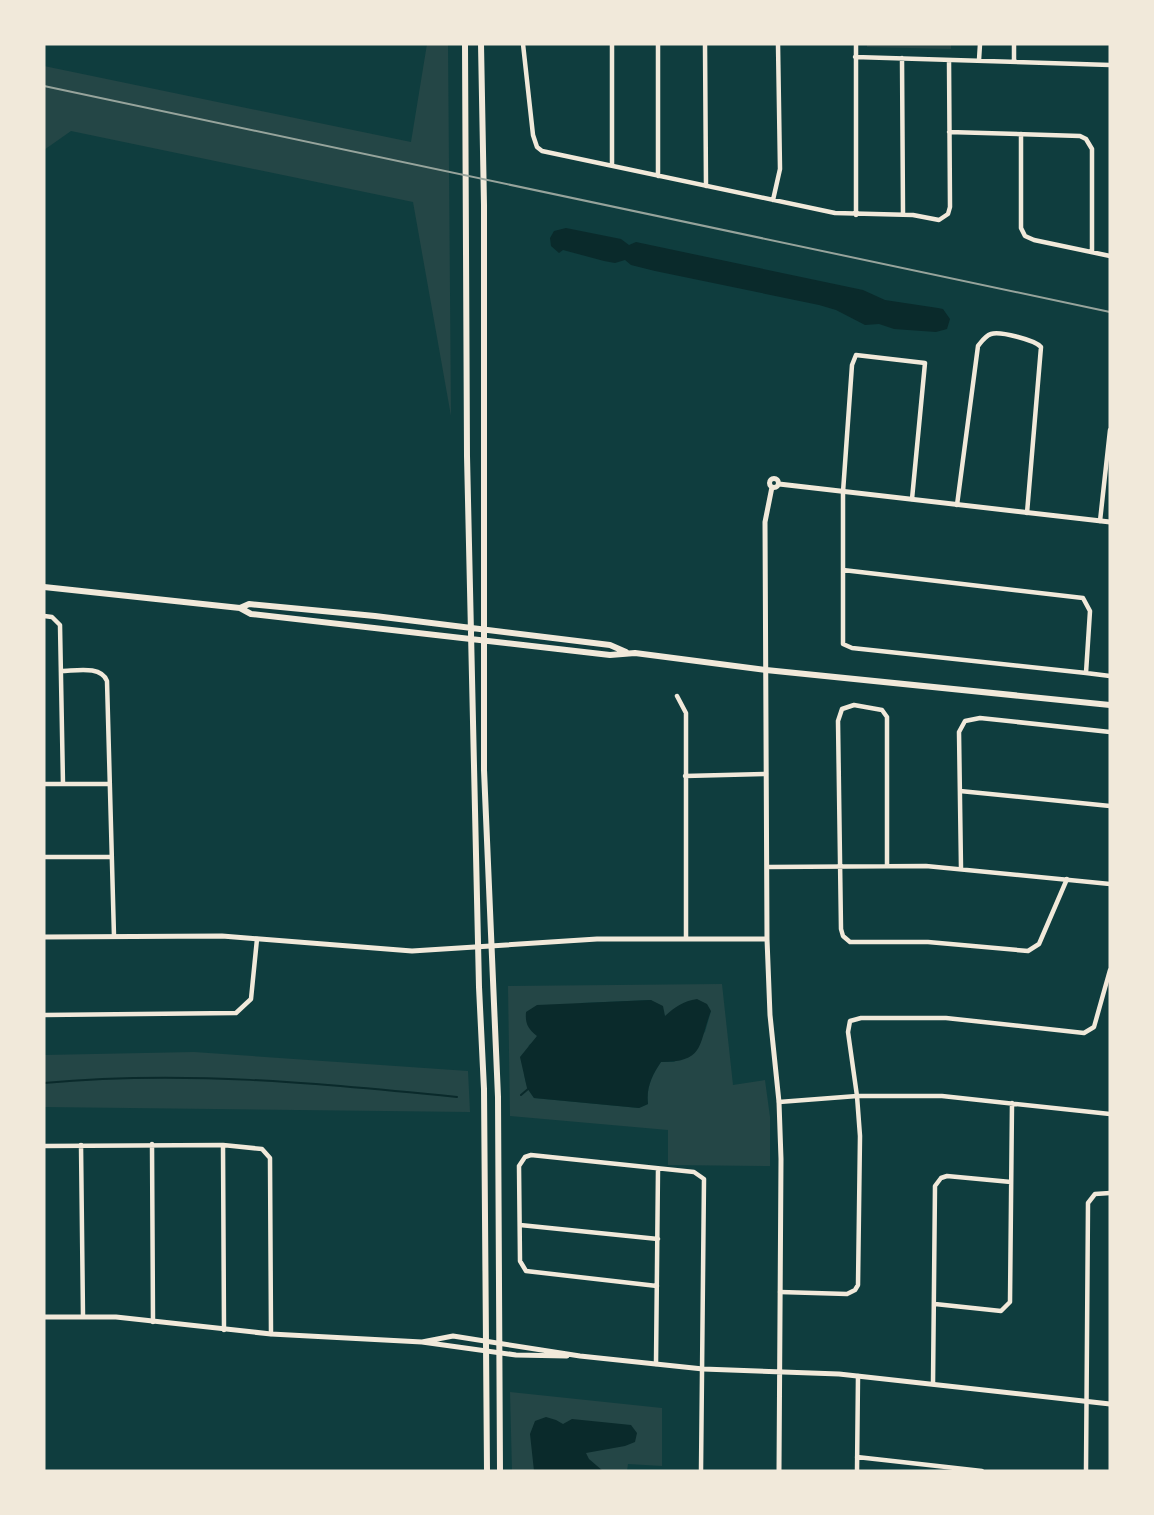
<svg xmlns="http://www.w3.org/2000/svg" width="1154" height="1515" font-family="Manrope,sans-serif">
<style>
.green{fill:#244646;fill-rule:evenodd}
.water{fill:#0a2a2b}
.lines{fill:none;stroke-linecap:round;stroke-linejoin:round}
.stream{stroke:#0a2a2b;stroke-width:2}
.minor{stroke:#f1e9da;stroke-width:4.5}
.tertiary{stroke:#f1e9da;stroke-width:5}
.secondary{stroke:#f1e9da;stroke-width:6}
.rail{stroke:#97a49c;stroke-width:2}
</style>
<rect width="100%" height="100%" fill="#0f3d3e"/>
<!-- green -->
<path class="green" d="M 427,44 L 448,44 L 451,416 L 413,202 L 71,131 L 44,150 L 44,66 L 411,142 Z
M 867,44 L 951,44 L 951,49 L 867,47 Z
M 722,984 L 733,1085 L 765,1080 L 770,1117 L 770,1166 L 668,1165 L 668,1130 L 510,1116 L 508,986 ZM 651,1000 L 664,1017 L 711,1011 L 705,1032 L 674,1062 L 661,1062 C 652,1075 646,1088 648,1104 L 639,1108 L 534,1098 C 520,1079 524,1066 529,1045 L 535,1041 L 537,1036 L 581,1003 Z
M 194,1052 L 468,1071 L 470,1112 L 44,1107 L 44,1055 Z
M 510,1392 L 662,1408 L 662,1466 L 628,1464 L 627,1471 L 512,1471 Z"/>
<!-- water -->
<path class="water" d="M 566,228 L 621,239 L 629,245 L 636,242 L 863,290 L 885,300 L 938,308 L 943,309 L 950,319 L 947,329 L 936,332 L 894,329 L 879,324 L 865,325 L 836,310 L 819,305 L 655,271 L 631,265 L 625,260 L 615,263 L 604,261 L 563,250 L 559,253 L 551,246 L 550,238 L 554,231 Z
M 697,999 L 707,1004 L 711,1011 C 698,1045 705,1062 661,1062 C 652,1075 646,1088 648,1104 L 639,1108 L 534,1098 L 527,1088 L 520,1057 L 537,1036 C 528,1029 525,1024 526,1012 L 537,1005 L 651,1000 L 663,1006 L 665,1016 C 675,1007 683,1001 697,999 Z
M 546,1417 L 556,1420 L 563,1424 L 572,1419 L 631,1425 L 637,1433 L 635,1442 L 625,1446 L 586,1453 L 589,1459 L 603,1471 L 534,1471 L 530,1434 L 535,1421 Z"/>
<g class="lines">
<!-- stream -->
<path class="stream" d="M 44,1083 C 183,1070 318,1083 457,1097
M 521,1095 L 528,1089"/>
<!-- minor -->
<path class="minor" d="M 523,44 L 533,135 L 537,147 L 542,151 L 835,213 L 913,215 L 939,220 L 948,214 L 950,207 L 949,60
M 612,44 L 612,165
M 658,44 L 658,176
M 705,44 L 706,186
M 856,44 L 856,215
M 855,57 L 1110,65
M 902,58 L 903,214
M 979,60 L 980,44
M 1014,61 L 1014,44
M 949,132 L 1080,136 L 1086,139 L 1092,149 L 1092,252
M 1021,134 L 1021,228 L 1025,236 L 1034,240 L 1110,256
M 773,200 L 780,169 L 778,44
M 957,505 L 978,346 C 982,341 985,336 991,334 C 1000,331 1035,340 1041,347 L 1027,513
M 1100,521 L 1110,430
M 843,570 L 1083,598 L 1090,611 L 1086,673 L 852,648 L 843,644 L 843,492 L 852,365 L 856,355 L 925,363 L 912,499
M 44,616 L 52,617 L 60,625 L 63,784
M 61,671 C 75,671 101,665 107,681 L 114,936
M 1086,673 L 1110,676
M 677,696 L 686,713 L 686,938
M 685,776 L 766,774
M 44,784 L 110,784
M 960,791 L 1110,806
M 44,857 L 112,857
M 887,866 L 887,717 L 882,710 L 854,705 L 842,709 L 838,721 L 841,929 L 843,936 L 850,942 L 928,942 L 1028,951 L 1039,944 L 1067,879
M 768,867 L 926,866 L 1110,884
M 961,868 L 959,732 L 965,721 L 980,718 L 1110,732
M 44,1015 L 236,1013 L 251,999 L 257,939
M 779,1102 L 857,1096 L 942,1096 L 1110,1114
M 152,1144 L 153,1322
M 81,1145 L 83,1316
M 223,1145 L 224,1330
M 44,1146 L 223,1145 L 262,1149 L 270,1158 L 271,1334
M 520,1225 L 658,1239
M 657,1286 L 526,1271 L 520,1261 L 519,1166 L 525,1157 L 531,1155 L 694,1172 L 704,1179 L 701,1471
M 780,1292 L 847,1294 L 855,1290 L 858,1285 L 860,1136 L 857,1096 L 848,1032 L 850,1021 L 861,1018 L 946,1018 L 1084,1033 L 1094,1027 L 1110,970
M 935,1304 L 1001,1311 L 1010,1302 L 1012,1103
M 656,1364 L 658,1169
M 933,1384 L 935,1186 L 941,1178 L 947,1176 L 1011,1182
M 857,1457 L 982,1471
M 857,1471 L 858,1376
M 1086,1471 L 1088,1203 L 1095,1194 L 1110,1193"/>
<!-- tertiary -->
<path class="tertiary" d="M769.5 483a4.5 4.5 0 1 1 9 0a4.5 4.5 0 1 1-9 0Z
M 779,484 L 1110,522
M 772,487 L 765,522 L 767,939 L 770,1015 L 779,1102 L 781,1159 L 779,1471
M 44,937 L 222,936 L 412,951 L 597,939 L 767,939
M 44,1317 L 116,1317 L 271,1334 L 422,1342 L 516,1355 L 567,1356
M 422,1342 L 453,1336 L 580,1356 L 703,1369 L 839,1374 L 1110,1404"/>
<!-- secondary -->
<path class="secondary" d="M 465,44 L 467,456 L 479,987 L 484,1089 L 487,1471
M 481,44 L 484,205 L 484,770 L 498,1097 L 500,1471
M 44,587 L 240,608 L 251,614 L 610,655 L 635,653 L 766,670 L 1110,705
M 240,608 L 249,604 L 375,616 L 610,645 L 626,652"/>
<!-- rail -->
<path class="rail" d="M 44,86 L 1110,312"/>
</g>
<!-- border -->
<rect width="1154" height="1515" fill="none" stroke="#f1e9da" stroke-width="91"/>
</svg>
